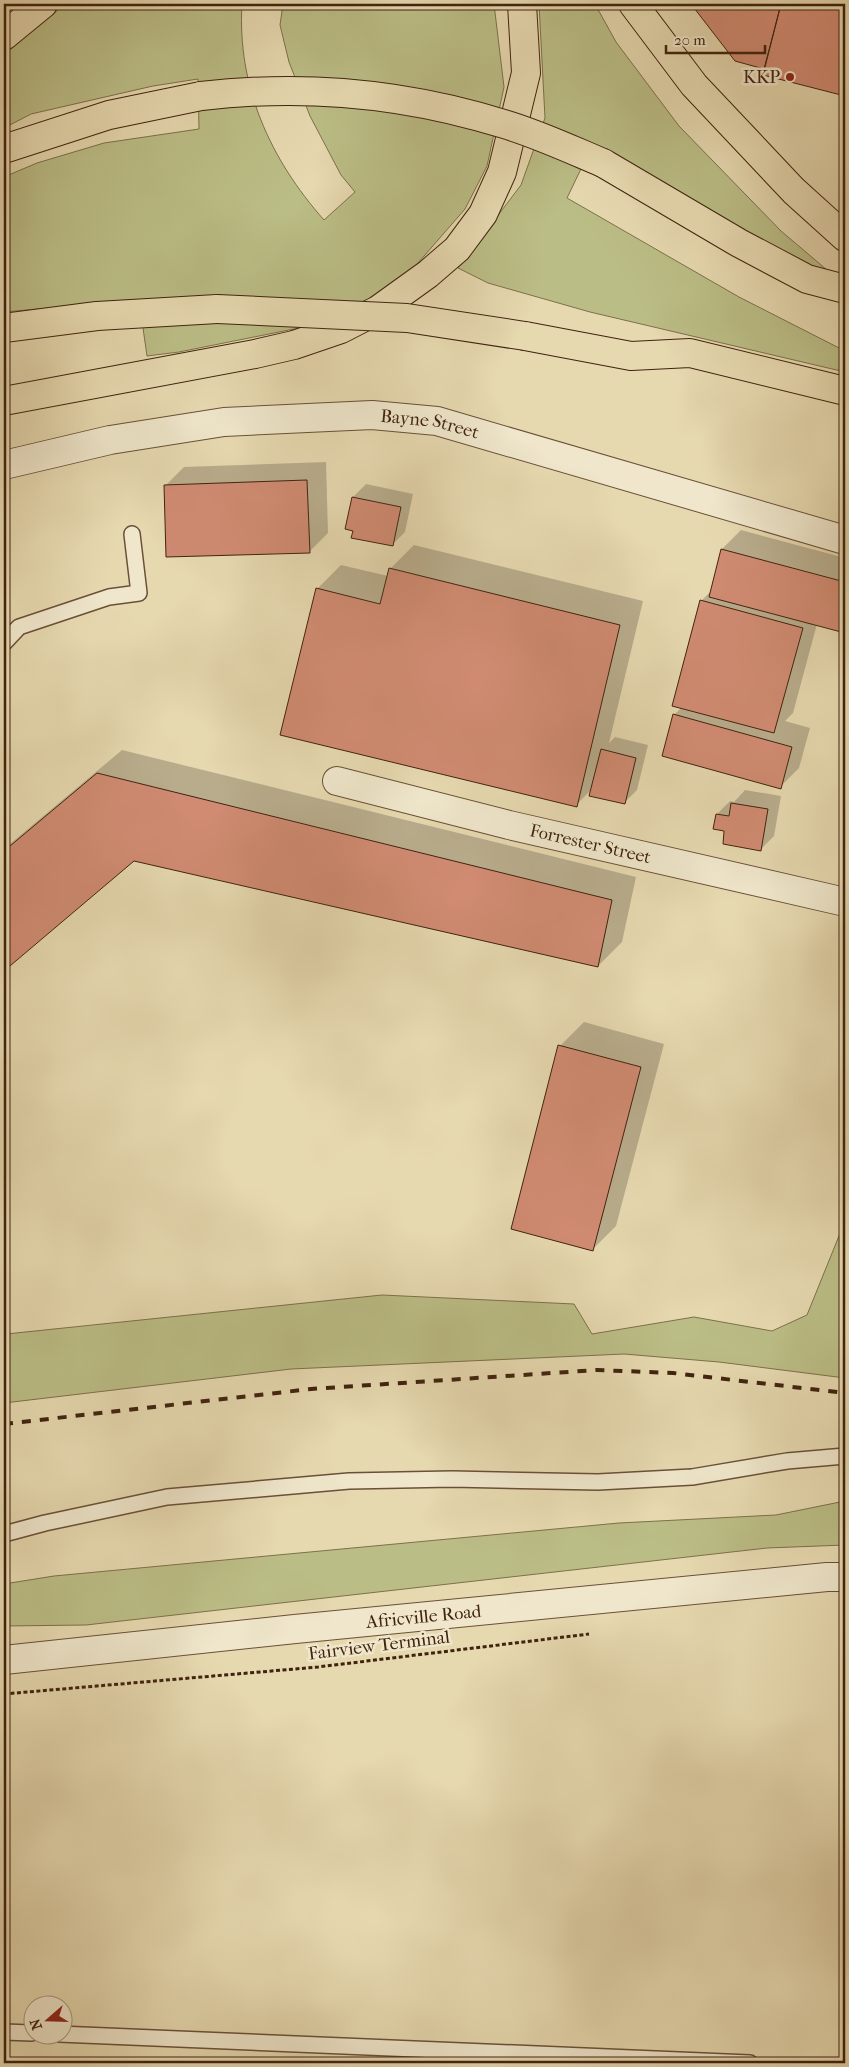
<svg xmlns="http://www.w3.org/2000/svg" width="849" height="2067" font-family="'IM FELL French Canon',serif">
<style>
.green{fill:#bbbd86;stroke:#7e704a}
.shadow{fill:#0003}
.building{fill:#d08b72;stroke:#40230f}
.lines{fill:none;stroke-linecap:round;stroke-linejoin:round}
.lane-casing{stroke:#6a5037;stroke-width:18}
.street-casing{stroke:#6a5037;stroke-width:30}
.highway-casing{stroke:#40230f;stroke-width:30}
.path{stroke:#40230f;stroke-width:3;stroke-dasharray:4 2.5;stroke-linecap:butt}
.lane{stroke:#efe6cb;stroke-width:15}
.street{stroke:#efe6cb;stroke-width:28}
.highway{stroke:#e6d8af;stroke-width:28}
.rail{stroke:#40230f;stroke-width:4;stroke-dasharray:9 9;stroke-linecap:butt}
.highway-bridge-casing{stroke:#40230f;stroke-width:30;stroke-linecap:butt}
.highway-bridge{stroke:#e6d8af;stroke-width:28}
.poi-dot{fill:#8f2418;stroke:#efe6cb;stroke-width:2}
.labels{text-anchor:middle;stroke-width:5;stroke-linejoin:round;paint-order:stroke}
.poi-label{font-size:18px;fill:#40230f;stroke:#efe6cb;text-anchor:end}
.street-label{font-size:18px;fill:#40230f;stroke:#efe6cb}
</style>
<rect width="100%" height="100%" fill="#e6d8af"/>
<filter id="stains"><feTurbulence type="fractalNoise" baseFrequency=".004" numOctaves="4"/><feColorMatrix values="0 0 0 0 .2 0 0 0 0 .09 0 0 0 0 .02 0 0 0 .5 -.17"/></filter>
<radialGradient id="worn" r=".72"><stop offset=".6" stop-color="#630" stop-opacity="0"/><stop offset="1" stop-color="#630" stop-opacity=".3"/></radialGradient>
<!-- green -->
<path class="green" d="M 65,4 L 242,4 C 237,86 270,159 324,220 L 355,192 L 341,175 L 310,116 L 289,62 L 280,25 L 283,4 L 494,4 L 504,87 L 487,166 L 465,209 L 411,271 L 364,305 L 299,328 L 179,352 L 147,356 L 139,300 L 4,312 L 4,177 L 37,163 L 104,143 L 199,129 L 198,79 L 153,86 L 31,114 L 4,128 L 4,54 Z
M 539,4 L 595,4 L 616,42 L 679,126 L 781,231 L 840,281 L 833,295 L 590,150 L 567,198 L 739,297 L 845,351 L 845,372 L 590,312 L 488,283 L 458,268 L 521,185 L 545,118 Z
M 845,1229 L 845,1378 L 719,1362 L 624,1354 L 291,1369 L 4,1403 L 4,1358 L 6,1334 L 382,1295 L 574,1304 L 592,1334 L 694,1317 L 772,1331 L 807,1315 L 841,1231 Z
M 845,1501 L 845,1545 L 767,1548 L 86,1625 L 4,1626 L 4,1584 L 54,1576 L 619,1523 L 776,1515 Z"/>
<!-- shadow -->
<path class="shadow" d="M 693,4 L 845,4 L 845,95 L 764,74 L 766,68 L 735,60 Z
M 326,462 L 328,533 L 309,552 L 165,486 L 184,467 Z
M 366,484 L 413,494 L 405,532 L 392,545 L 355,530 L 353,497 Z
M 741,530 L 845,558 L 845,632 L 817,624 L 793,713 L 785,721 L 810,728 L 799,768 L 780,787 L 674,715 L 682,707 L 701,601 L 712,590 L 722,549 Z
M 414,545 L 643,601 L 609,743 L 615,737 L 648,745 L 637,790 L 624,803 L 592,789 L 576,805 L 317,589 L 341,565 L 388,576 L 390,569 Z
M 122,750 L 636,877 L 622,942 L 598,966 L 134,859 L 4,969 L 4,849 Z
M 745,790 L 781,796 L 774,836 L 761,849 L 726,830 L 717,814 L 730,801 L 734,802 Z
M 4,1002 L 9,1008 L 4,1014 Z
M 584,1022 L 664,1044 L 616,1226 L 592,1250 L 560,1046 Z"/>
<!-- building -->
<path class="building" d="M 691,4 L 781,4 L 764,69 L 735,61 Z
M 781,4 L 845,4 L 845,96 L 763,75 Z
M 307,480 L 310,553 L 166,557 L 164,485 Z
M 352,497 L 401,507 L 393,546 L 351,538 L 353,531 L 345,529 Z
M 721,549 L 845,582 L 845,633 L 709,597 Z
M 389,568 L 620,625 L 577,807 L 280,735 L 316,588 L 380,604 Z
M 700,600 L 803,628 L 774,733 L 672,706 Z
M 673,714 L 792,747 L 781,789 L 662,756 Z
M 601,749 L 636,758 L 625,804 L 589,796 Z
M 97,773 L 612,900 L 598,967 L 134,861 L 4,971 L 4,851 Z
M 731,803 L 768,809 L 761,851 L 723,844 L 724,831 L 713,829 L 716,814 L 729,816 Z
M 558,1045 L 641,1067 L 593,1251 L 511,1229 Z"/>
<g class="lines">
<defs>
<path id="lane" d="M 4,643 L 19,627 L 109,597 L 139,593 L 132,534
M 4,1534 L 45,1523 L 167,1497 L 349,1481 L 452,1479 L 598,1482 L 692,1477 L 787,1461 L 845,1456
M 4,2032 L 32,2033
M 59,2034 L 750,2063"/>
<g id="street">
<path id="s1" d="M 4,465 L 110,440 L 224,422 L 372,415 L 437,421 L 845,540"/>
<path id="s2" d="M 337,781 L 509,825 L 845,902"/>
<path id="s3" d="M 4,1660 L 295,1629 L 827,1577 L 845,1577"/>
</g>
<path id="highway" d="M 633,4 L 694,85 L 794,191 L 845,237
M 4,36 L 43,4
M 4,149 L 109,115 L 201,96
M 603,163 L 739,243 L 807,279 L 845,289
M 4,328 L 97,316 L 217,309
M 525,336 L 631,356 L 690,353 L 845,391
M 4,401 L 255,354 L 294,345 L 341,329 L 378,310 L 428,274 L 457,249 L 483,214 L 502,172 L 526,73 L 522,4"/>
</defs>
<!-- lane casing -->
<use href="#lane" class="lane-casing"/>
<!-- street casing -->
<use href="#street" class="street-casing"/>
<!-- highway casing -->
<use href="#highway" class="highway-casing"/>
<!-- path -->
<path class="path" d="M 4,1694 L 318,1667 L 589,1634"/>
<!-- lane -->
<use href="#lane" class="lane"/>
<!-- street -->
<use href="#street" class="street"/>
<!-- highway -->
<use href="#highway" class="highway"/>
<!-- rail -->
<path class="rail" d="M 4,1424 L 311,1389 L 597,1370 L 673,1373 L 845,1393"/>
<defs>
<path id="highway-bridge" d="M 201,96 C 304,84 405,93 504,124 C 538,134 570,149 603,163
M 217,309 L 407,318 L 525,336"/>
</defs>
<!-- highway-bridge casing -->
<use href="#highway-bridge" class="highway-bridge-casing"/>
<!-- highway-bridge -->
<use href="#highway-bridge" class="highway-bridge"/>
</g>
<!-- markers -->
<circle class="poi-dot" cx="790" cy="77" r="5"/>
<g class="labels">
<!-- poi labels -->
<g class="poi-label">
<text x="780" y="83">KKP</text>
</g>
<!-- street labels -->
<g class="street-label">
<text dy="6" stroke="none"><textPath href="#s1" startOffset="431">Bayne Street</textPath></text>
<text dy="6" stroke="none"><textPath href="#s2" startOffset="261">Forrester Street</textPath></text>
<text dy="6" stroke="none"><textPath href="#s3" startOffset="422">Africville Road</textPath></text>
<text transform="translate(379 1645) rotate(-7)" y="6">Fairview Terminal</text>
</g>
</g>
<!-- margin -->
<rect width="849" height="2067" fill="none" stroke="#e6d8af" stroke-width="20"/>
<rect x="5" y="5" width="839" height="2057" fill="none" stroke="#40230f" stroke-width="2.5"/>
<rect x="10" y="10" width="829" height="2047" fill="none" stroke="#40230f"/>
<!-- north arrow -->
<g transform="translate(48 2020) rotate(250)"><circle r="24" fill="#efe6cb" stroke="#a99880"/>
<path d="M0-4L9 19L0 12L-9 19Z" fill="#8f2418"/>
<text y="-8" font-size="14" font-weight="bold" text-anchor="middle" fill="#40230f">N</text>
</g>
<!-- scale -->
<path d="M666 45v8h99v-8" fill="none" stroke="#40230f" stroke-width="2.5"/>
<text x="674" y="45" font-size="15" fill="#40230f" stroke="#efe6cb" stroke-width="4" paint-order="stroke">20 m</text>
<rect width="100%" height="100%" filter="url(#stains)"/>
<rect width="100%" height="100%" fill="url(#worn)"/>
</svg>
